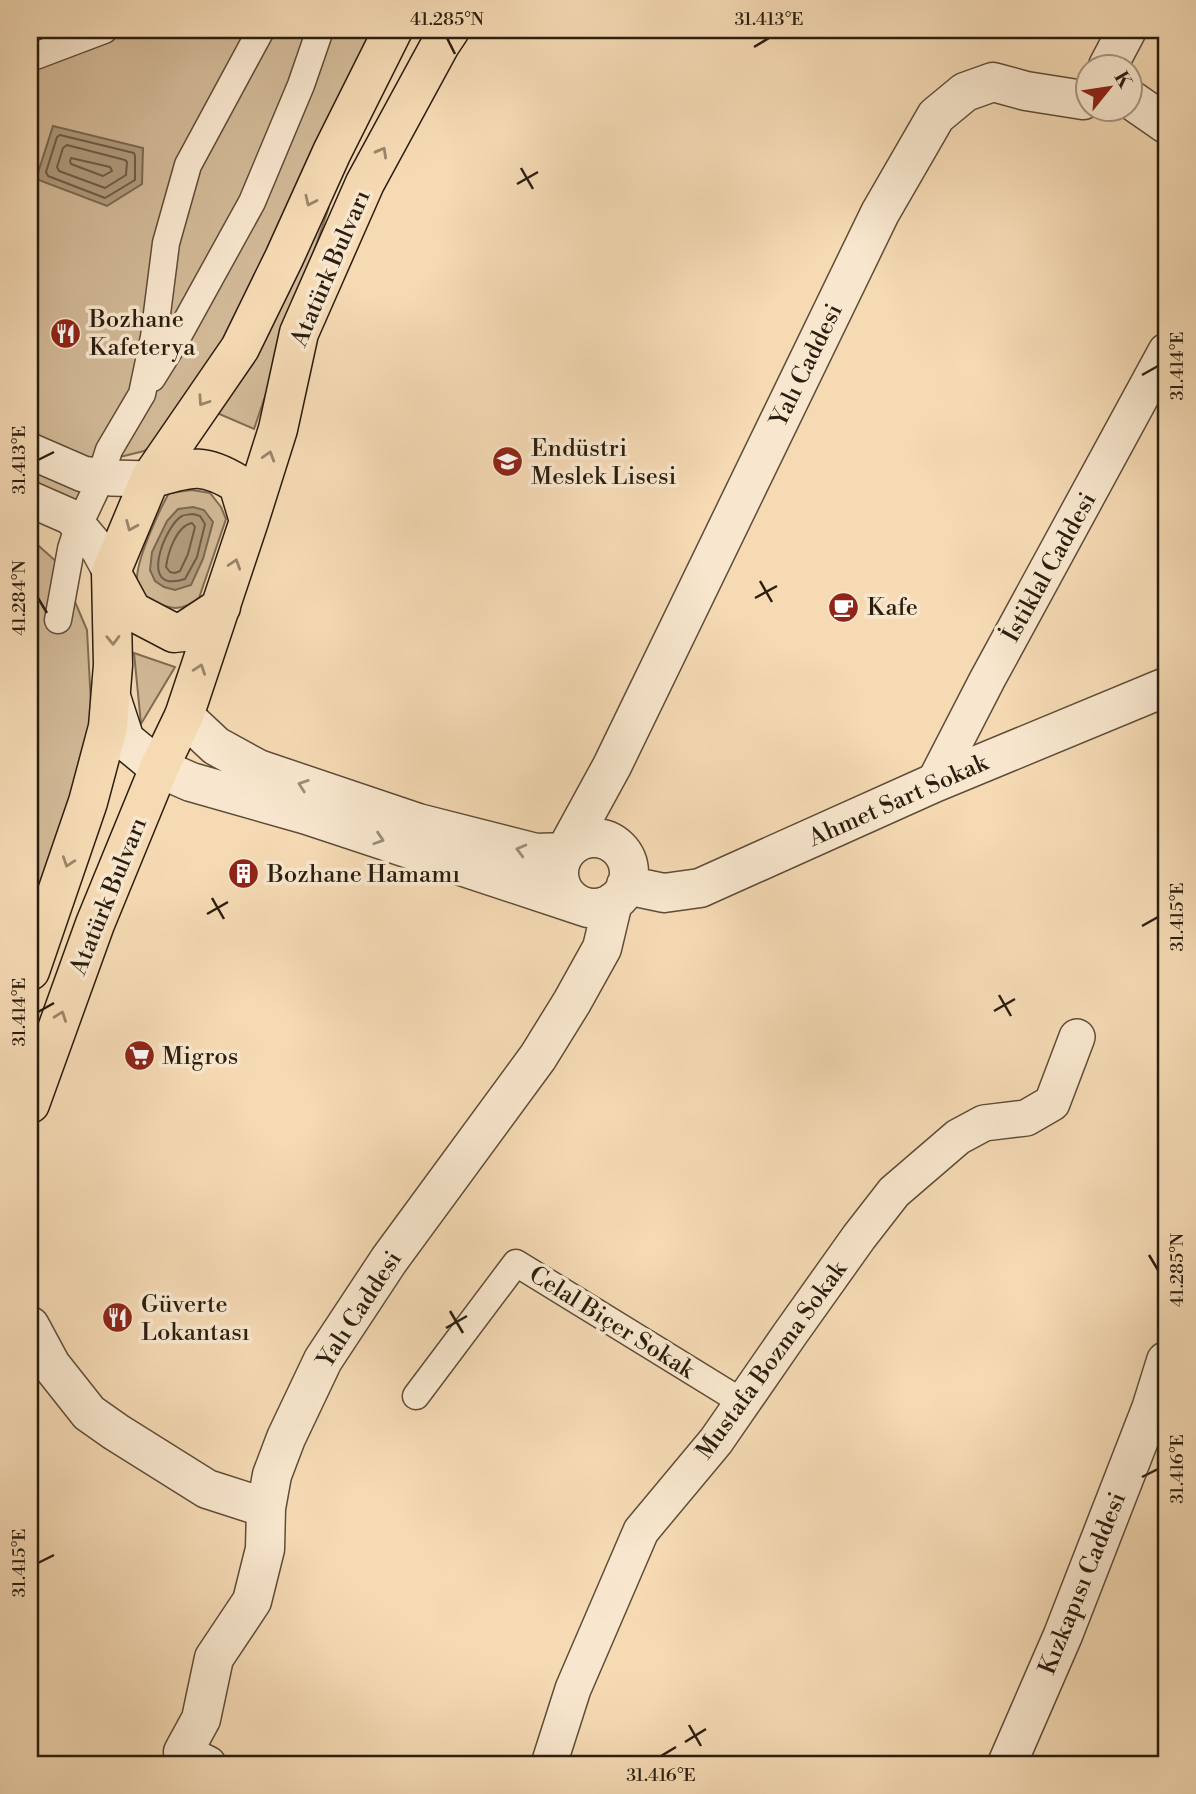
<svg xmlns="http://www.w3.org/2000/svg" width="1196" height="1794" font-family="'Libre Bodoni',serif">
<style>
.green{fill:#d3ba98;stroke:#7f6c54;stroke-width:2}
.water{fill:#b09a7c;stroke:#7b6850;stroke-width:2}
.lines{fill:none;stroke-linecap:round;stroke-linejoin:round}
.shore{stroke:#6e5c46;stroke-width:2}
.pedestrian-casing{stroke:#5e4d38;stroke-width:29}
.minor-casing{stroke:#5e4d38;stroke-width:38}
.tertiary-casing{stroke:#5e4d38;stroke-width:41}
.secondary-casing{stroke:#2b1e0f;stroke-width:41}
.primary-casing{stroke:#2b1e0f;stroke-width:41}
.pedestrian{stroke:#f8e7ce;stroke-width:26}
.minor{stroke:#f8e7ce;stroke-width:35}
.tertiary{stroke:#f8e7ce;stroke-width:38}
.secondary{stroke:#f8e7ce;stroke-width:38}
.primary{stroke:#f5dab4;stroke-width:38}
.oneway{stroke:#9a856a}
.oneway2{stroke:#9c8d78}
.ticks{fill:none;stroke:#2b1e0f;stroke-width:2.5}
.labels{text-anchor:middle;stroke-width:7;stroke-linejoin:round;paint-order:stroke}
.street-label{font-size:24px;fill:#2b1e0f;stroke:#f8e7ce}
.poi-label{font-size:24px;fill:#2b1e0f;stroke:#f8e7ce;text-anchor:start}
.neatline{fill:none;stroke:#2b1e0f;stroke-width:2.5}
.ticks-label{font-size:18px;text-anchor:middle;fill:#2b1e0f}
</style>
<rect width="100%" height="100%" fill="#f5dab4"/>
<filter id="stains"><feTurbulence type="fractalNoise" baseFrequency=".00286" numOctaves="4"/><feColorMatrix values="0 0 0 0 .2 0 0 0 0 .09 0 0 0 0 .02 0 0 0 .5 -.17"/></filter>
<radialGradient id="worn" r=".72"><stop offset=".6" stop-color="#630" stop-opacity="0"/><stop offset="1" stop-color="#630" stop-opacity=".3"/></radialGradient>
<!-- green -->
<path class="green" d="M 30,30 L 400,30 L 182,424 L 144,451 L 104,461 L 64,453 L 30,436 Z
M 329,207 L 254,429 L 217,413 Z
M 30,462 L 91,486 L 83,509 L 30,484 Z
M 192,490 L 210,493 L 221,507 L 226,519 L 199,598 C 179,615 165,607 143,597 C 142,593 138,586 137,582 C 135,562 159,511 169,493 Z
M 30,538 L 59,564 L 87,630 L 92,723 L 30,946 Z
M 134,653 L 175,667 L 141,724 Z"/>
<!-- water -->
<path class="water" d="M 53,126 L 143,148 L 142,184 L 107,206 L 36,179 Z
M 193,507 L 204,510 L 213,522 L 203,559 L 191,585 L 175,590 L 164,587 L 155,581 L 150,570 L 152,552 L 167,521 L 178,509 Z"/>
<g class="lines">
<!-- shore -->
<path class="shore" d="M 60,135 L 134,153 L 135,156 L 135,180 L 105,198 L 48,176 L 46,172 L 57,137 Z
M 67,145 L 125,160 L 127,162 L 126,175 L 105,188 L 59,171 L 57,167 L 63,148 Z
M 71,158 L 110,167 L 112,171 L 103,176 L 71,164 L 70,161 Z
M 193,514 L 200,516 L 205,524 L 197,557 L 185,579 C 136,595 166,524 182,516 C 183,515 192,514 193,514 Z
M 192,523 L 195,527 L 188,554 L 180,571 L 175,573 L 170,572 L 166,567 C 168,553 176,526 192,523 Z"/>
<defs>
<path id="pedestrian" d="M 30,58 L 104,30
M 152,378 L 177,338 L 252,202 L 301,85 L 320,30
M 58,620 L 71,549 L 78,527 L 97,487 L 109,450 L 142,394 L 154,337 L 166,243 L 188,165 L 261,30
M 416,1396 L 516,1263 L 742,1402"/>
<path id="minor" d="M 30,451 L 83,474 L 111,478 L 150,479
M 30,499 L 71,517 L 99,550 L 111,572
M 934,783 L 987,680 L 1166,351
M 183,1752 L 208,1764
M 549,1764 L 573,1689 L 641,1531 L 716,1441 L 790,1334 L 859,1237 L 894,1192 L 958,1137 L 984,1123 L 1026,1118 L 1052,1103 L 1077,1037"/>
<path id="tertiary" d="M 1108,66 L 1127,30
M 1130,99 L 1166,124
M 184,716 L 216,746 L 258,769 L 418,823 L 536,853 L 565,852 L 612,766 L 880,213 L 936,116 L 965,92 L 993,82 L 1026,91 L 1083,100 L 1088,96
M 159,768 L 191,782 L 307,815 L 588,908
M559 873a35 35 0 1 1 70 0a35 35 0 1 1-70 0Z
M 626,885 L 664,893 L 700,888 L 934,783 L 1166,687
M 30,1326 L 51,1365 L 89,1413 L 116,1432 L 207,1489 L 266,1508
M 183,1752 L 201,1719 L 214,1658 L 252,1601 L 265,1549 L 266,1508 L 272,1475 L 286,1438 L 323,1360 L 389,1260 L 538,1057 L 572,1002 L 602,948 L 613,902
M 1007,1764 L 1063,1635 L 1151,1409 L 1166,1361"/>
<path id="secondary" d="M 111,697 L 125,740 L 159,768"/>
<path id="primary" d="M 150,479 C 189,468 201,461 238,484 L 249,521
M 111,572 L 132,611 L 174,633 L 183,632 L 221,607
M 30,971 L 88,802 L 108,727 L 113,665 L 111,572 L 150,479 L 240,348 L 284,258 L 332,152 L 393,30
M 30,1104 L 95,924 L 159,768 L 184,716 L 249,521 L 278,429 L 299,333 L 365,183 L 440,45 L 450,30"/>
</defs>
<!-- pedestrian casing -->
<use href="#pedestrian" class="pedestrian-casing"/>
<!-- minor casing -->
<use href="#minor" class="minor-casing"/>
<!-- tertiary casing -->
<use href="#tertiary" class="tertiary-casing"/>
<!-- secondary casing -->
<use href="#secondary" class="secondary-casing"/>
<!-- primary casing -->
<use href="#primary" class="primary-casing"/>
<!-- pedestrian -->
<use href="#pedestrian" class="pedestrian"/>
<!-- minor -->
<use href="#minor" class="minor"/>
<!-- tertiary -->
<use href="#tertiary" class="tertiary"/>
<!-- secondary -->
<use href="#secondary" class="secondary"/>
<!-- primary -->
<use href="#primary" class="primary"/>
</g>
<!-- one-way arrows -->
<defs><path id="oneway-chevron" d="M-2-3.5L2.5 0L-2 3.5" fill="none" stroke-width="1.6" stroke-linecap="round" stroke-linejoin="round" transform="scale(1.75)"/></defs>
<g class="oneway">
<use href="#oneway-chevron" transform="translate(382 152) rotate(-61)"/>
<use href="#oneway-chevron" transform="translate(310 201) rotate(115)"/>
<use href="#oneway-chevron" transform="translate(203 401) rotate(124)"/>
<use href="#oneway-chevron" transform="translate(269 456) rotate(-73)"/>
<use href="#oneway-chevron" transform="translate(131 526) rotate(113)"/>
<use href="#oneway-chevron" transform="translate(235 564) rotate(-72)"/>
<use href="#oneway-chevron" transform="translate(113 640) rotate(89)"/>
<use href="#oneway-chevron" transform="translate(200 669) rotate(-71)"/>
<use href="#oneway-chevron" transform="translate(68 862) rotate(109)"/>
<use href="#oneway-chevron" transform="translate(61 1016) rotate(-70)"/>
</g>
<g class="oneway2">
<use href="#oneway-chevron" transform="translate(303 785) rotate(-161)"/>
<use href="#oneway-chevron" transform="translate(379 839) rotate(18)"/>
<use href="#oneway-chevron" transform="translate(521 850) rotate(-165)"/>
</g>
<!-- ticks -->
<path class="ticks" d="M 447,38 L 455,54M 754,47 L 769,38M 521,168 L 533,189M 517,184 L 538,172M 1142,375 L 1158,366M 38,460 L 54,452M 760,581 L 772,602M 38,598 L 47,613M 755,598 L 777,586M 212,898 L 224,919M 207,914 L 228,902M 1142,926 L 1158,917M 999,995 L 1011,1016M 994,1011 L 1015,999M 38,1012 L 54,1003M 1149,1255 L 1158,1270M 450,1311 L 463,1333M 446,1328 L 467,1316M 1142,1477 L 1158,1469M 38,1563 L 54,1555M 689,1725 L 701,1746M 685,1742 L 706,1729M 661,1756 L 676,1747"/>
<!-- icons -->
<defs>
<symbol id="restaurant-disc" viewBox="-11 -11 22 22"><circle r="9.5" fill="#8f2418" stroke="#f8e7ce"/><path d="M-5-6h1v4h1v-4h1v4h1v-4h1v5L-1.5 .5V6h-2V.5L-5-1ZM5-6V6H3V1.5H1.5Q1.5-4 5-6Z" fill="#fff"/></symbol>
<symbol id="school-disc" viewBox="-11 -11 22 22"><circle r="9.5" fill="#8f2418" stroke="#f8e7ce"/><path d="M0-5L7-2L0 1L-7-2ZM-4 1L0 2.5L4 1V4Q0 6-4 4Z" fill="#fff"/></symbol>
<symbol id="cafe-disc" viewBox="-11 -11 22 22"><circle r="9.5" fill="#8f2418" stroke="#f8e7ce"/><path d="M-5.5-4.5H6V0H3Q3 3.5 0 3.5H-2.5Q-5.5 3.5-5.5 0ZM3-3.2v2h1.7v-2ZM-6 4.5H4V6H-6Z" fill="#fff"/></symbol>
<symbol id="building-disc" viewBox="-11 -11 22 22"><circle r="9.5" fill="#8f2418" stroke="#f8e7ce"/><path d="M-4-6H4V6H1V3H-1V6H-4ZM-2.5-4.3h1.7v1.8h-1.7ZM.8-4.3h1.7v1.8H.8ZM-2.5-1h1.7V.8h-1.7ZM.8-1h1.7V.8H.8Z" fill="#fff"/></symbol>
<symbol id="supermarket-disc" viewBox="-11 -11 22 22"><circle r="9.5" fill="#8f2418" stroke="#f8e7ce"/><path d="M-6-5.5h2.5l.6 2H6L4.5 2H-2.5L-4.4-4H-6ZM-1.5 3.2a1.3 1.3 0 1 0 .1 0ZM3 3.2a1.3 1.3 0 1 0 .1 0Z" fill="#fff"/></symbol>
</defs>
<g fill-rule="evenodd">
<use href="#restaurant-disc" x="48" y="316" width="35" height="35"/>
<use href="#school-disc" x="490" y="444" width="35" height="35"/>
<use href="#cafe-disc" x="826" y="590" width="35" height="35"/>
<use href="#building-disc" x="226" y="856" width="35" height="35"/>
<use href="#supermarket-disc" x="122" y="1038" width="35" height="35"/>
<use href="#restaurant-disc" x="100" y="1300" width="35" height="35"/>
</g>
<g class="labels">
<!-- street labels -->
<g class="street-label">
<text transform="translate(330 268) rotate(-67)" y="8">Atatürk Bulvarı</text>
<text transform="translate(806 365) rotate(-64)" y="8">Yalı Caddesi</text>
<text transform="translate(1049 567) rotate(-61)" y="8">İstiklal Caddesi</text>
<text transform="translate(898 800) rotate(-24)" y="8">Ahmet Sart Sokak</text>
<text transform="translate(108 896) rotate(-68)" y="8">Atatürk Bulvarı</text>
<text transform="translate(359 1309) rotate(-57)" y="8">Yalı Caddesi</text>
<text transform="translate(612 1322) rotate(32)" y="8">Celal Biçer Sokak</text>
<text transform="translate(771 1360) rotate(-54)" y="8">Mustafa Bozma Sokak</text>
<text transform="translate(1082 1583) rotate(-68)" y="8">Kızkapısı Caddesi</text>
</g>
<!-- poi labels -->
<g class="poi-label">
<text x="89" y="327">Bozhane<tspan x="89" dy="28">Kafeterya</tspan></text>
<text x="531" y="456">Endüstri<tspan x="531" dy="28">Meslek Lisesi</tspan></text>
<text x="867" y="615">Kafe</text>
<text x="267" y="882">Bozhane Hamamı</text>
<text x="162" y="1064">Migros</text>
<text x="141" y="1312">Güverte<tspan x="141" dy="28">Lokantası</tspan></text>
</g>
</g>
<!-- margin -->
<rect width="1196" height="1794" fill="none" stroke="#f5dab4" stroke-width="77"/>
<!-- north arrow -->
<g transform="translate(1109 88) rotate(60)"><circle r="33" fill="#f8e7ce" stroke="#a69782" stroke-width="2"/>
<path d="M0-5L12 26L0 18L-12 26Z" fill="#8f2418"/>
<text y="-10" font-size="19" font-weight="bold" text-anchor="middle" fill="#2b1e0f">K</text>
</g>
<rect x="38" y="38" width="1120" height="1718" class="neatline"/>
<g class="ticks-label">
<text x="447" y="25">41.285°N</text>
<text x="769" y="25">31.413°E</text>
<text transform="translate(1177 366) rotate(-90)" y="6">31.414°E</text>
<text transform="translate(19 460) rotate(-90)" y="6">31.413°E</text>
<text transform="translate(19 598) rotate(-90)" y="6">41.284°N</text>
<text transform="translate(1177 917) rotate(-90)" y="6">31.415°E</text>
<text transform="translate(19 1012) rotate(-90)" y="6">31.414°E</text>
<text transform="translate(1177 1270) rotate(-90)" y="6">41.285°N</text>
<text transform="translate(1177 1469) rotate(-90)" y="6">31.416°E</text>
<text transform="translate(19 1563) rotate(-90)" y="6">31.415°E</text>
<text x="661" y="1781">31.416°E</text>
</g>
<rect width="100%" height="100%" filter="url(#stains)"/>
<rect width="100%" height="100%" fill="url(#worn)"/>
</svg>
